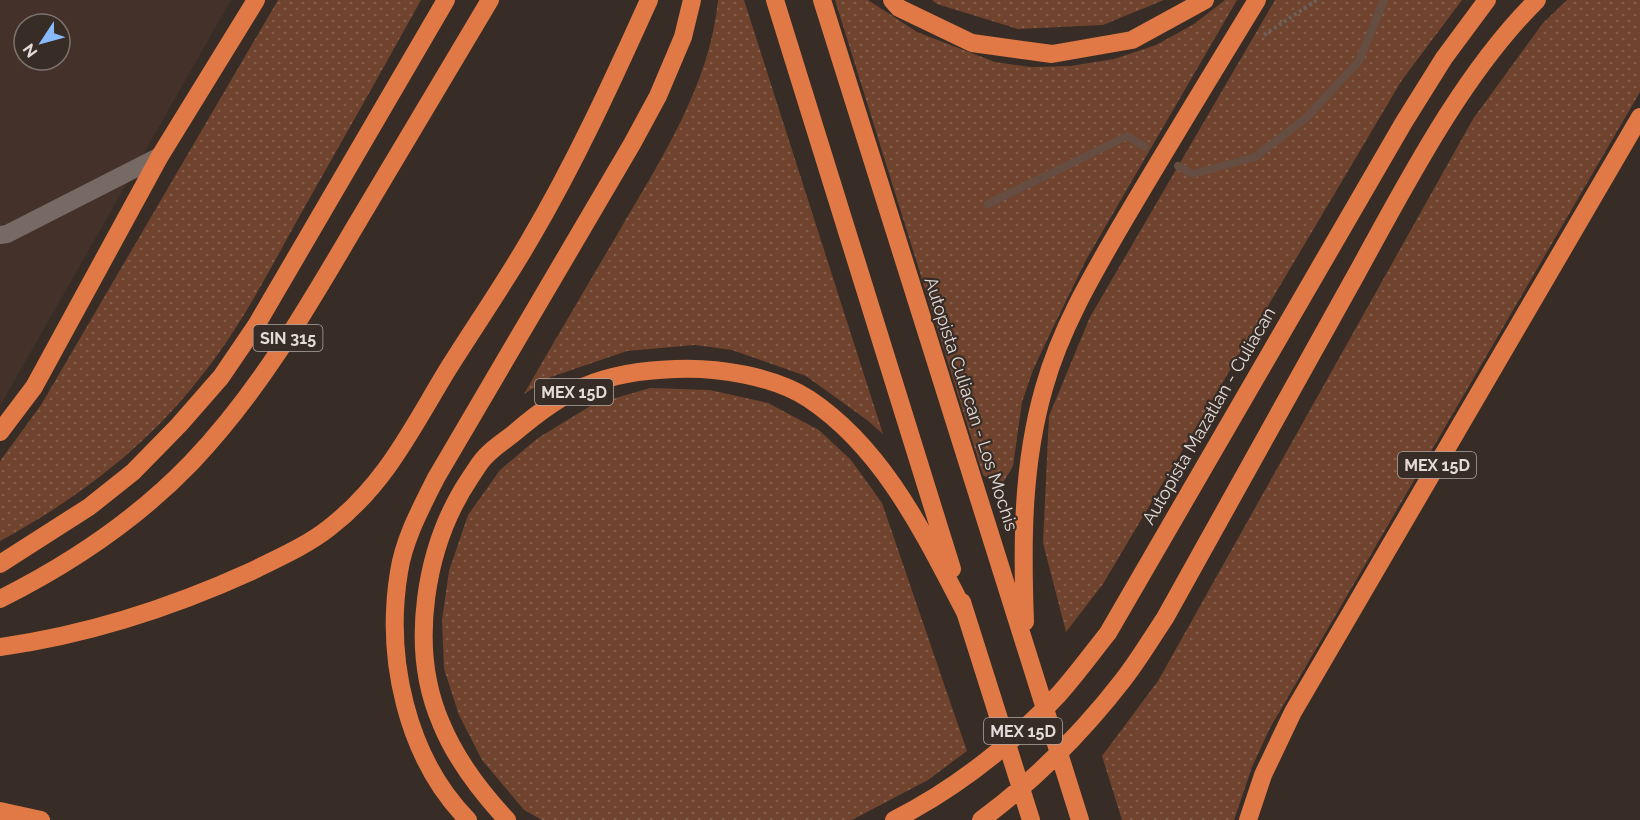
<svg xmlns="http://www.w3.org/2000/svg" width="1640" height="820" font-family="Raleway,sans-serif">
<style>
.built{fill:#44322a;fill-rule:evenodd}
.grass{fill:url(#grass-dots)}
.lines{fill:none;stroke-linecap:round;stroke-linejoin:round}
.stream{stroke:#664d42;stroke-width:8}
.path{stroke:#6b615c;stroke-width:4;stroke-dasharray:3 3;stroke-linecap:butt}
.minor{stroke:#776a64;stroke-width:18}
.highway{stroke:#e07945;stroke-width:18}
.labels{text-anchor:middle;stroke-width:4.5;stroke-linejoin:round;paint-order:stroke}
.shield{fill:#372c26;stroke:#afa6a3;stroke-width:1.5}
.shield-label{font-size:16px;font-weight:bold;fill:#e3dbd8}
.street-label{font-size:18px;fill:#e3dbd8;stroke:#372c26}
</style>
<defs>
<pattern id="grass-dots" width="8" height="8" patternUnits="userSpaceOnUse" patternTransform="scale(1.5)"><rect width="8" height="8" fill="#6f432e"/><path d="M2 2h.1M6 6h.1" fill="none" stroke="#835e4c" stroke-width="1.8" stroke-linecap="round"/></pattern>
</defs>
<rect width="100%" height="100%" fill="#372c26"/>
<!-- built -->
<path class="built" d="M 0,0 L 231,0 L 0,406 ZM 24,24 L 60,24 L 60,60 L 24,60 Z"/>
<!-- grass -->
<path class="grass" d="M 278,0 L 421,0 C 381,72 340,145 299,217 C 268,273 239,330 199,379 C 146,447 76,500 0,541 L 0,461 L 41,405 Z
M 718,0 L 744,0 L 883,434 L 867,420 L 806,376 L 732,350 L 695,345 L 627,351 L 551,377 L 524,394 C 555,340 587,286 618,233 C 660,161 710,85 718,0 Z
M 835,0 L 868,0 L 917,32 L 995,62 L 1031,67 L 1070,66 L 1114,59 L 1156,45 L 1194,24 L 1225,0 L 1237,0 L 1086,260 L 1048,338 L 1033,370 L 1022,402 L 1013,466 L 1000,488 L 983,475 Z
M 932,0 L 1164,0 L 1103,25 L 1018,29 L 937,4 Z
M 1275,0 L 1462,0 L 1402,80 L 1103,584 L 1066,632 L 1043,543 L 1049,416 L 1090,317 Z
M 1567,0 L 1640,0 L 1640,92 L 1270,728 L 1252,767 L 1234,820 L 1122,820 L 1102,756 L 1158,681 L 1473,119 L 1543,23 Z
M 650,388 L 710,390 L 768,403 L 819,430 L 851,460 L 882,503 L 967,751 L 928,780 L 852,820 L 542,820 L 524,810 L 482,760 L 459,715 L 444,669 L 442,620 L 449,571 L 468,515 L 500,470 L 538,438 L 592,405 Z"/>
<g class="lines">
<!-- stream -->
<path class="stream" d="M 1178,166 L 1193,174 L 1255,157 L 1306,118 L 1359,61 L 1384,0
M 988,204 L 1127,136 L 1145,147"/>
<!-- path -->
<path class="path" d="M 1264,35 L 1317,0"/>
<!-- minor -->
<path class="minor" d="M 0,235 L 7,234 L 160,156"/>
<!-- highway -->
<path class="highway" d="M 775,0 L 952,569
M 822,0 L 1080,820
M 892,0 L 899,8 L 972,43 L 1052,54 L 1132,40 L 1205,0
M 0,432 L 34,387 L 160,156 L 256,0
M 0,564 L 89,507 L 133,472 L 179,425 L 221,377 L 257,324 L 446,0
M 0,599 C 70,564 136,520 191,463 C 257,394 305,312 353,230 C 399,153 444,77 490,0
M 962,602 L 1031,820
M 1025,622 C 1022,543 1022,465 1044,388 C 1061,327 1094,272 1126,217 C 1169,144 1213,72 1257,0
M 0,647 C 86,635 173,607 252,571 C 278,558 306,546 329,528 C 386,484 412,428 448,369 C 475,326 504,284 529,241 C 575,163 612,82 649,0
M 0,811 L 41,820
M 468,820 C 406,757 385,657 399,572 C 404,539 421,508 436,478 L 632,144 L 658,96 L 683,37 L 692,0
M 507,820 C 480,791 456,760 441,723 C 408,647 425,545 470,478 C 475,471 479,463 485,457 C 493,448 504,441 513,434 C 534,416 559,396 585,386 C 614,374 645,370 675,369 C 717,367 774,376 809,399 C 884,449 924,534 965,612
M 894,820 C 955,789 1012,744 1059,694 C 1076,675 1092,653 1108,633 L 1404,122 L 1444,58 L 1487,0
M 981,820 C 1035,780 1082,733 1123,680 C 1138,661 1151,639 1165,618 C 1229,503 1293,388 1357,273 C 1407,182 1463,73 1537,0
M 1248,820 L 1263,775 L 1293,712 L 1640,117"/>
</g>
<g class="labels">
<!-- shield labels -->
<g class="shield">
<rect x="253.5" y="325" width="69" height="26" rx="4.5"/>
<rect x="535" y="379" width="78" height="26" rx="4.5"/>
<rect x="1398" y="452" width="78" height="26" rx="4.5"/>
<rect x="984" y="718" width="78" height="26" rx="4.5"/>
</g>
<g class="shield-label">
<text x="288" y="344">SIN 315</text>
<text x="574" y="398">MEX 15D</text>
<text x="1437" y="471">MEX 15D</text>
<text x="1023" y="737">MEX 15D</text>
</g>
<!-- street labels -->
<g class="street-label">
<text transform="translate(971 404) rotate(72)" y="6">Autopista Culiacan - Los Mochis</text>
<text transform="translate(1209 416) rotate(-60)" y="6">Autopista Mazatlan - Culiacan</text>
</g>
</g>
<!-- north arrow -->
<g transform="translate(42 42) rotate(234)"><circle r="28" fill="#372c26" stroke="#7c726d" stroke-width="1.5"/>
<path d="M0-4.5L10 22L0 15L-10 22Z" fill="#89bafc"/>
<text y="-9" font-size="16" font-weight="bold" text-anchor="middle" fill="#e3dbd8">N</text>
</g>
</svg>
